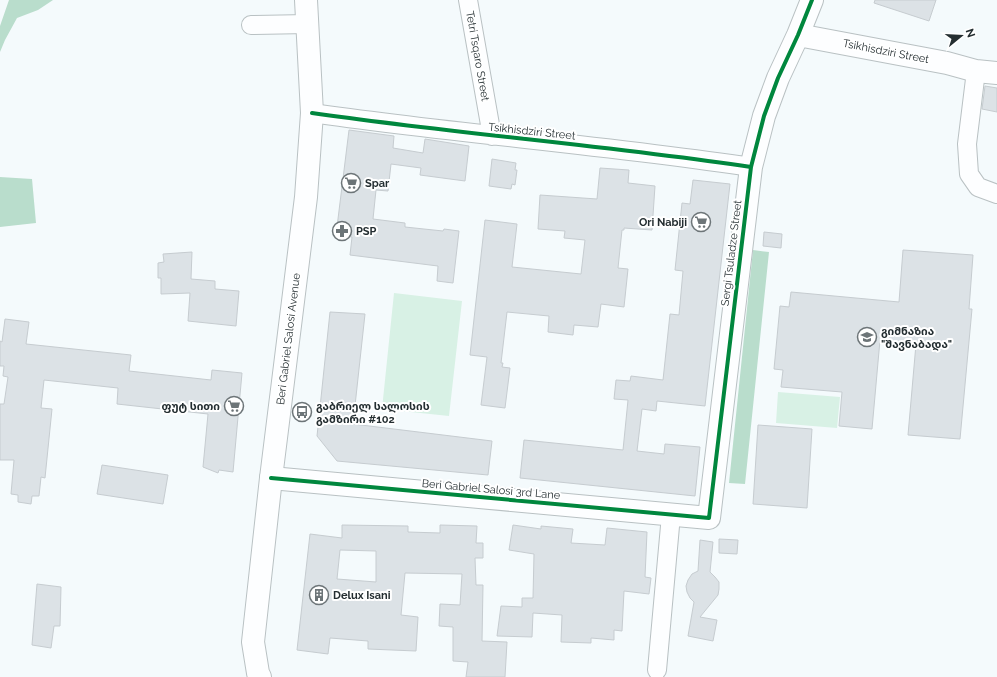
<svg xmlns="http://www.w3.org/2000/svg" width="997" height="677" font-family="Raleway,'Noto Sans Georgian',sans-serif">
<style>
.green{fill:#d8f1e5}
.forest{fill:#b9ddcc}
.building{fill:#dce2e6;stroke:#c6ccd0;fill-rule:evenodd}
.lines{fill:none;stroke-linecap:round;stroke-linejoin:round}
.minor-casing{stroke:#b9c1c3;stroke-width:20}
.tertiary-casing{stroke:#b9c1c3;stroke-width:24}
.secondary-casing{stroke:#b9c1c3;stroke-width:24}
.minor{stroke:#fdfeff;stroke-width:18}
.tertiary{stroke:#fdfeff;stroke-width:22}
.secondary{stroke:#fdfeff;stroke-width:22}
.cycleway-casing{stroke:#fff;stroke-width:6}
.cycleway{stroke:#00873e;stroke-width:4}
.labels{text-anchor:middle;stroke-width:4;stroke-linejoin:round;paint-order:stroke}
.street-label{font-size:11px;fill:#242e31;stroke:#fff}
.poi-label{font-size:11px;font-weight:bold;fill:#242e31;stroke:#fff;text-anchor:start}
</style>
<rect width="100%" height="100%" fill="#f4fafc"/>
<!-- green -->
<path class="green" d="M 394,293 L 462,301 L 449,416 L 382,409 Z
M 778,392 L 840,397 L 837,428 L 776,423 Z"/>
<!-- forest -->
<path class="forest" d="M 9,0 L 53,0 L 38,10 L 17,18 L 5,40 L 0,52 L 0,26 Z
M 0,177 L 32,179 L 36,223 L 0,227 Z
M 753,250 L 769,252 L 745,484 L 729,483 Z"/>
<!-- building -->
<path class="building" d="M 875,0 L 936,0 L 929,21 L 874,3 Z
M 985,86 L 997,88 L 997,112 L 982,109 Z
M 349,130 L 394,136 L 393,148 L 423,153 L 425,139 L 469,146 L 465,181 L 420,175 L 421,168 L 391,164 L 388,191 L 376,190 L 373,219 L 405,223 L 405,227 L 443,231 L 444,229 L 459,231 L 453,283 L 437,281 L 438,266 L 350,255 L 352,237 L 336,235 Z
M 492,159 L 516,163 L 515,170 L 517,170 L 515,185 L 512,184 L 511,189 L 489,186 Z
M 600,168 L 629,170 L 628,183 L 655,186 L 652,230 L 624,228 L 624,230 L 622,230 L 618,268 L 628,269 L 624,307 L 601,304 L 598,327 L 574,325 L 573,335 L 548,332 L 549,316 L 507,312 L 501,363 L 503,363 L 502,367 L 510,368 L 505,408 L 481,405 L 487,357 L 470,355 L 485,220 L 517,224 L 512,267 L 581,274 L 585,240 L 564,238 L 565,231 L 538,229 L 540,195 L 597,199 Z
M 693,180 L 730,184 L 705,406 L 657,401 L 656,411 L 642,409 L 637,451 L 664,454 L 665,444 L 700,447 L 695,496 L 520,478 L 524,440 L 623,450 L 628,400 L 614,399 L 616,380 L 630,381 L 631,376 L 663,380 L 670,314 L 679,315 L 683,271 L 675,270 L 682,203 L 690,204 Z
M 764,232 L 782,234 L 781,248 L 763,246 Z
M 903,250 L 973,255 L 969,309 L 972,309 L 960,439 L 908,435 L 916,344 L 880,340 L 872,429 L 839,426 L 842,392 L 781,387 L 783,370 L 774,369 L 780,306 L 789,307 L 791,292 L 899,302 Z
M 192,252 L 191,279 L 215,281 L 215,289 L 239,291 L 236,326 L 188,321 L 190,293 L 161,294 L 161,278 L 158,278 L 158,263 L 164,262 L 163,254 Z
M 330,312 L 365,314 L 353,424 L 492,441 L 488,475 L 337,461 L 317,436 Z
M 5,319 L 29,322 L 26,344 L 131,355 L 129,371 L 211,380 L 212,370 L 242,373 L 233,472 L 219,470 L 218,473 L 203,467 L 208,414 L 117,404 L 118,388 L 44,380 L 41,408 L 52,409 L 45,478 L 41,477 L 39,496 L 32,496 L 31,504 L 18,502 L 18,495 L 11,494 L 14,460 L 0,460 L 0,404 L 4,404 L 8,377 L 3,376 L 4,366 L 0,366 L 0,341 L 2,342 Z
M 758,425 L 812,429 L 807,508 L 753,504 Z
M 102,465 L 168,475 L 163,504 L 97,494 Z
M 342,525 L 408,526 L 408,532 L 440,533 L 440,525 L 477,526 L 476,543 L 483,543 L 483,558 L 475,558 L 476,585 L 483,585 L 482,641 L 507,642 L 505,677 L 466,677 L 468,662 L 453,661 L 453,627 L 439,626 L 440,604 L 460,605 L 462,574 L 405,573 L 401,615 L 418,617 L 416,651 L 368,649 L 368,641 L 330,638 L 328,654 L 297,650 L 310,534 L 342,538 ZM 340,550 L 376,551 L 376,582 L 337,579 Z
M 513,525 L 541,529 L 541,526 L 573,529 L 571,543 L 605,545 L 607,528 L 647,532 L 645,577 L 651,578 L 649,594 L 624,591 L 622,631 L 614,630 L 614,640 L 591,638 L 591,643 L 561,642 L 562,615 L 533,613 L 532,637 L 497,636 L 501,606 L 522,607 L 522,598 L 533,598 L 534,554 L 509,550 Z
M 719,539 L 738,540 L 737,554 L 719,553 Z
M 700,540 L 713,542 L 710,572 L 715,577 L 719,582 L 719,589 L 718,595 L 700,617 L 717,620 L 713,641 L 688,636 L 694,602 L 690,598 L 687,592 L 686,586 L 688,580 L 692,574 L 698,571 Z
M 37,584 L 61,587 L 60,626 L 54,626 L 51,648 L 32,645 Z"/>
<g class="lines">
<defs>
<path id="minor" d="M 468,0 L 492,136
M 251,25 L 308,24
M 976,71 L 967,144 L 969,174 L 978,187 L 997,194
M 312,113 C 458,134 605,145 751,167
M 657,670 L 671,515"/>
<path id="tertiary" d="M 798,35 L 947,63 L 976,71 L 997,73
M 271,478 L 709,518 L 751,167 L 764,116 L 778,78 L 798,35 L 812,0"/>
<path id="secondary" d="M 260,677 L 258,673 L 253,642 L 271,478 L 306,197 L 312,113 L 306,0"/>
</defs>
<!-- minor casing -->
<use href="#minor" class="minor-casing"/>
<!-- tertiary casing -->
<use href="#tertiary" class="tertiary-casing"/>
<!-- secondary casing -->
<use href="#secondary" class="secondary-casing"/>
<!-- minor -->
<use href="#minor" class="minor"/>
<!-- tertiary -->
<use href="#tertiary" class="tertiary"/>
<!-- secondary -->
<use href="#secondary" class="secondary"/>
<defs>
<path id="cycleway" d="M 312,113 C 458,134 605,145 751,167
M 271,478 L 709,518 L 751,167 L 764,116 L 778,78 L 798,35 L 812,0"/>
</defs>
<!-- cycleway casing -->
<use href="#cycleway" class="cycleway-casing"/>
<!-- cycleway -->
<use href="#cycleway" class="cycleway"/>
</g>
<!-- icons -->
<defs>
<symbol id="supermarket-ring" viewBox="-11 -11 22 22"><circle r="9.5" fill="#fff" stroke="#6d7578" stroke-width="1.5"/><path d="M-6-5.5h2.5l.6 2H6L4.5 2H-2.5L-4.4-4H-6ZM-1.5 3.2a1.3 1.3 0 1 0 .1 0ZM3 3.2a1.3 1.3 0 1 0 .1 0Z" fill="#6d7578"/></symbol>
<symbol id="pharmacy-ring" viewBox="-11 -11 22 22"><circle r="9.5" fill="#fff" stroke="#6d7578" stroke-width="1.5"/><path d="M-2-6h4v4h4v4h-4v4h-4v-4h-4v-4h4Z" fill="#6d7578"/></symbol>
<symbol id="school-ring" viewBox="-11 -11 22 22"><circle r="9.5" fill="#fff" stroke="#6d7578" stroke-width="1.5"/><path d="M0-5L7-2L0 1L-7-2ZM-4 1L0 2.5L4 1V4Q0 6-4 4Z" fill="#6d7578"/></symbol>
<symbol id="bus-ring" viewBox="-11 -11 22 22"><circle r="9.5" fill="#fff" stroke="#6d7578" stroke-width="1.5"/><path d="M-5-6H5V4H4V6H2V4H-2V6H-4V4H-5ZM-3.5-4V0h7V-4ZM-3.5 1.2v1.5H-2V1.2ZM2 1.2v1.5H3.5V1.2Z" fill="#6d7578"/></symbol>
<symbol id="building-ring" viewBox="-11 -11 22 22"><circle r="9.5" fill="#fff" stroke="#6d7578" stroke-width="1.5"/><path d="M-4-6H4V6H1V3H-1V6H-4ZM-2.5-4.3h1.7v1.8h-1.7ZM.8-4.3h1.7v1.8H.8ZM-2.5-1h1.7V.8h-1.7ZM.8-1h1.7V.8H.8Z" fill="#6d7578"/></symbol>
</defs>
<g fill-rule="evenodd">
<use href="#supermarket-ring" x="340" y="172" width="22" height="22"/>
<use href="#supermarket-ring" x="690" y="211" width="22" height="22"/>
<use href="#pharmacy-ring" x="331" y="220" width="22" height="22"/>
<use href="#school-ring" x="856" y="326" width="22" height="22"/>
<use href="#supermarket-ring" x="223" y="395" width="22" height="22"/>
<use href="#bus-ring" x="291" y="401" width="22" height="22"/>
<use href="#building-ring" x="308" y="584" width="22" height="22"/>
</g>
<g class="labels">
<!-- street labels -->
<g class="street-label">
<text transform="translate(886 51) rotate(11)" y="4">Tsikhisdziri Street</text>
<text transform="translate(478 56) rotate(80)" y="4">Tetri Tsqaro Street</text>
<text transform="translate(532 131) rotate(6)" y="4">Tsikhisdziri Street</text>
<text transform="translate(731 253) rotate(-83)" y="4">Sergi Tsuladze Street</text>
<text transform="translate(288 339) rotate(-83)" y="4">Beri Gabriel Salosi Avenue</text>
<text transform="translate(491 489) rotate(5)" y="4">Beri Gabriel Salosi 3rd Lane</text>
</g>
<!-- poi labels -->
<g class="poi-label">
<text x="365" y="187">Spar</text>
<text x="687" y="226" text-anchor="end">Ori Nabiji</text>
<text x="356" y="235">PSP</text>
<text x="881" y="335">გიმნაზია<tspan x="881" dy="13">"შავნაბადა"</tspan></text>
<text x="220" y="410" text-anchor="end">ფუტ სითი</text>
<text x="316" y="410">გაბრიელ სალოსის<tspan x="316" dy="13">გამზირი #102</tspan></text>
<text x="333" y="599">Delux Isani</text>
</g>
</g>
<!-- north arrow -->
<g transform="translate(961 36) rotate(72)" stroke="#ffffff" stroke-width="3" paint-order="stroke">
<path d="M0-3L7 15L0 10L-7 15Z" fill="#242e31"/>
<text y="-6" font-size="11" font-weight="bold" text-anchor="middle" fill="#242e31">N</text>
</g>
</svg>
